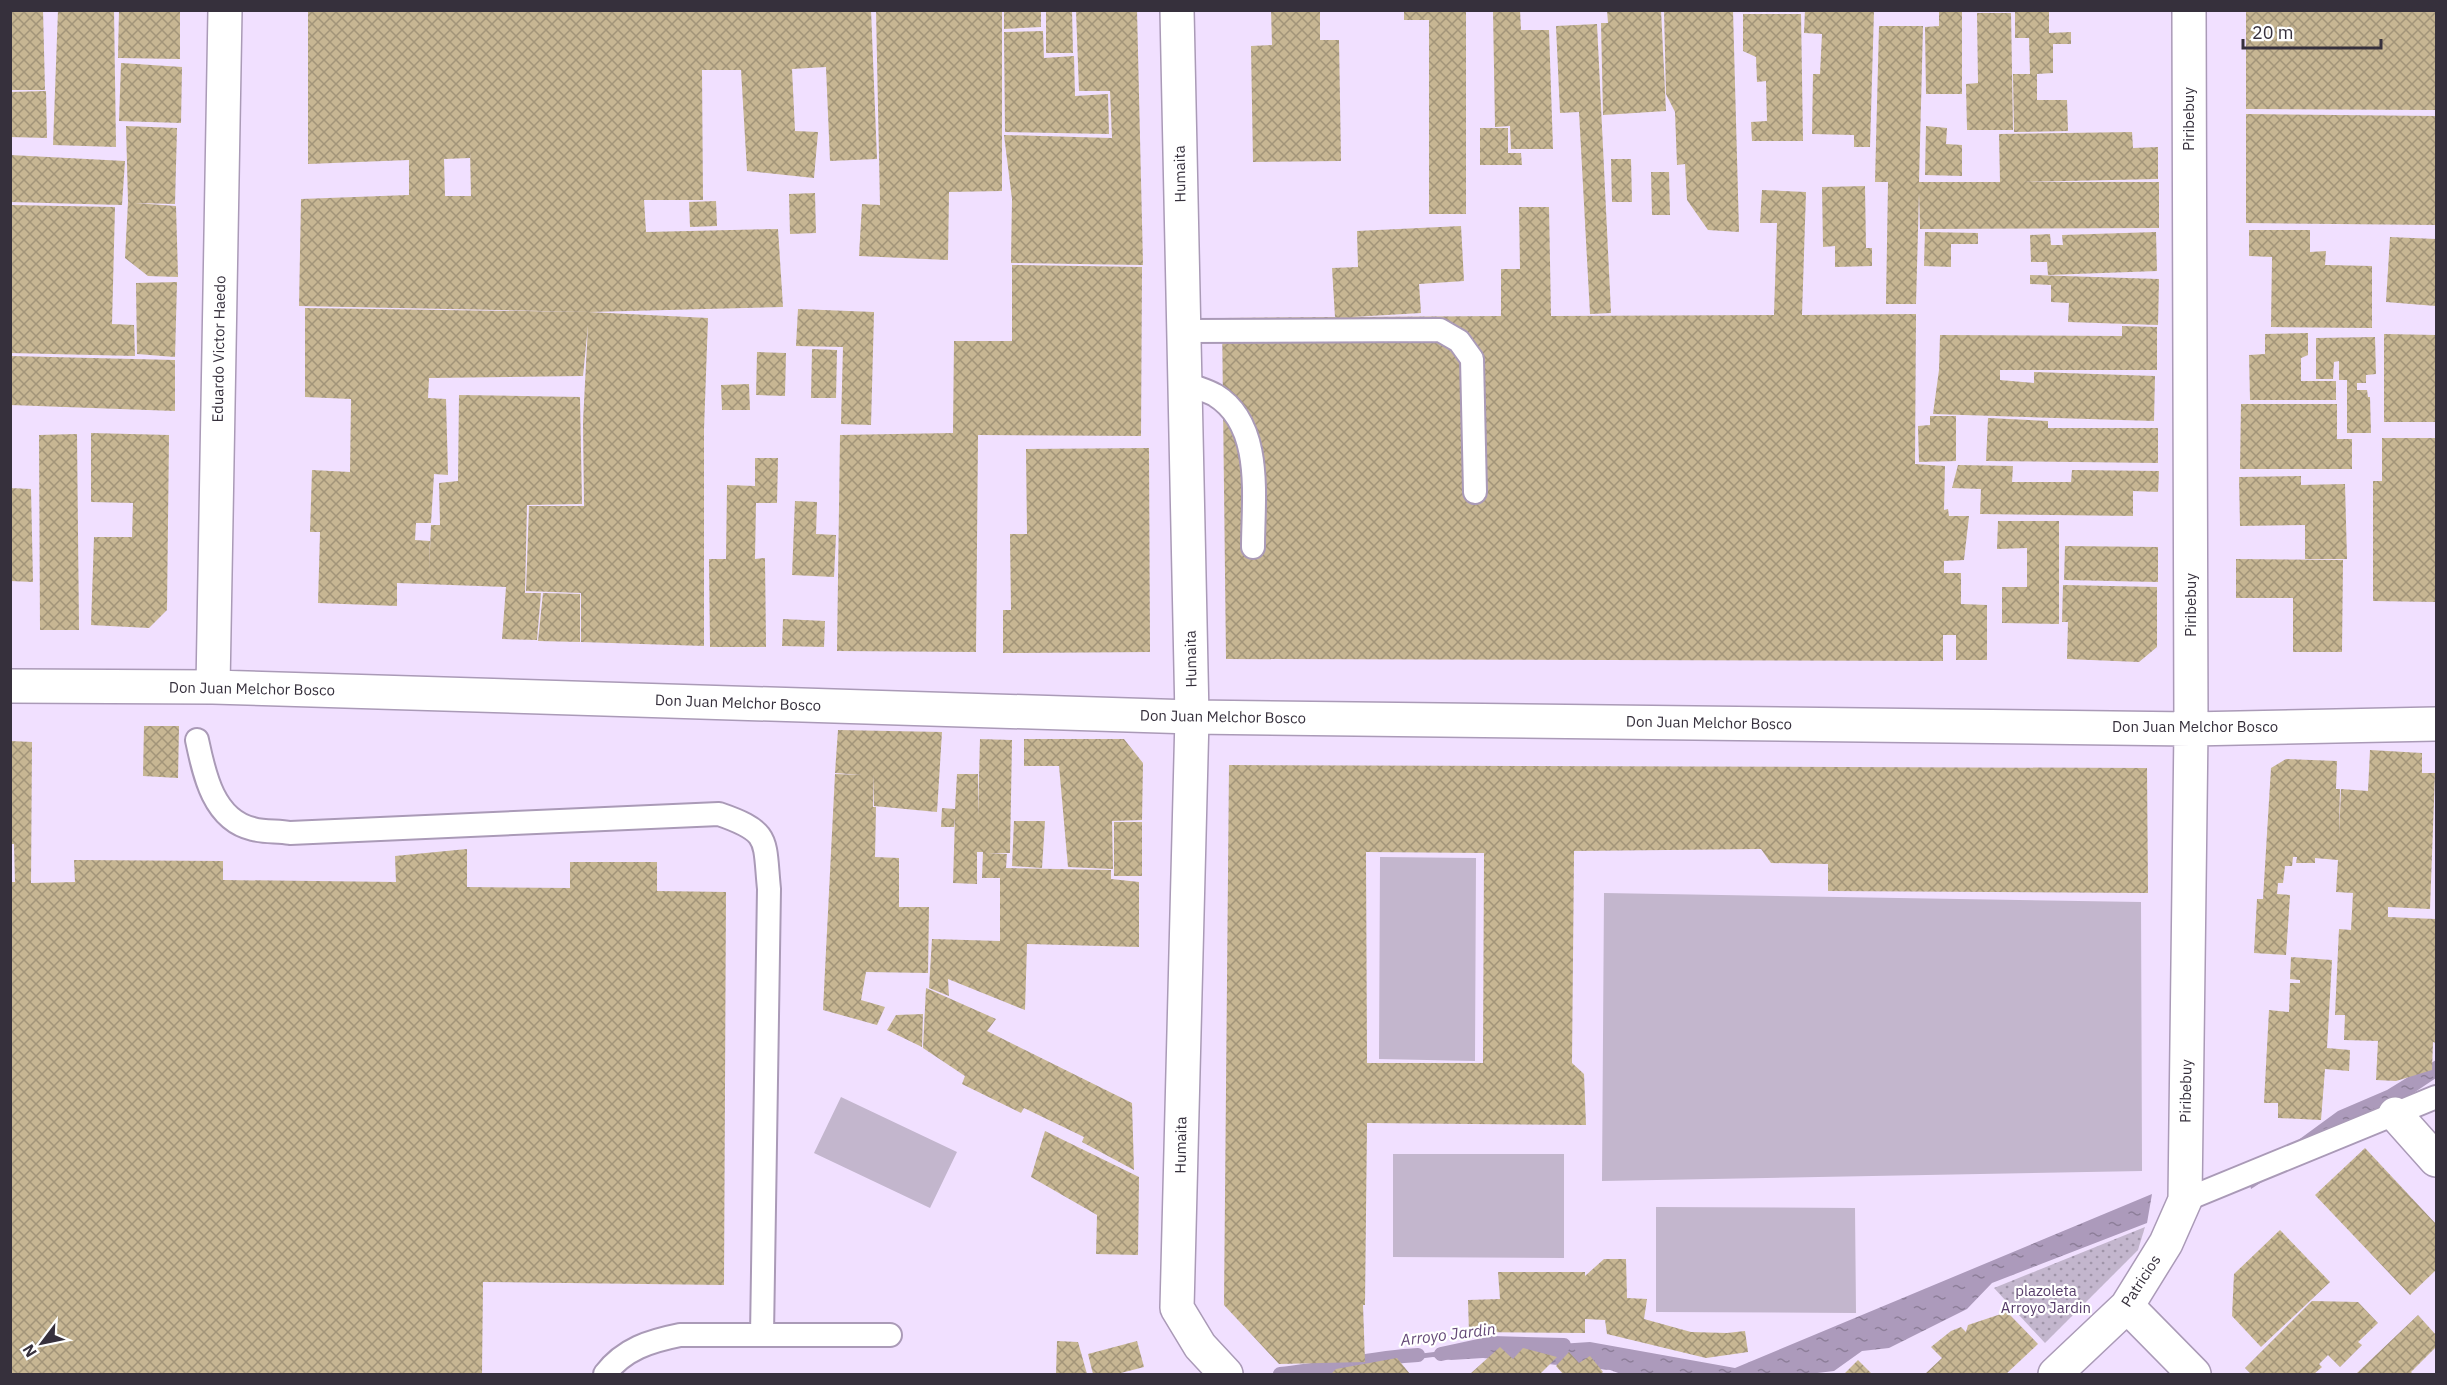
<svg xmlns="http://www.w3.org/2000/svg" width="2447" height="1385" font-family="'IBM Plex Sans',sans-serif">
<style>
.grass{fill:url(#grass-dots)}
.garden{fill:#c3b6cd}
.water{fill:url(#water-ripples)}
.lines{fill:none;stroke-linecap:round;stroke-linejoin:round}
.stream{stroke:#ac9abb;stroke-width:14}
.building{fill:url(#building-cross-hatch);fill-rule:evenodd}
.lane-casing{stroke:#aa9ab7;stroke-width:26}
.street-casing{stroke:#aa9ab7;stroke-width:36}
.lane{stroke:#fff;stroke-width:22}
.street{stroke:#fff;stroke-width:33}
.labels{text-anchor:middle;stroke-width:4.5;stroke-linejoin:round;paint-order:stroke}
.street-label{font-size:15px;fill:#36303c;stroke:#fff}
.park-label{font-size:15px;fill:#563c69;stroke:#fff}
.water-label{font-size:16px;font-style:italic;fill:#654a78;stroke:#fff}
</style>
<defs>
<pattern id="grass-dots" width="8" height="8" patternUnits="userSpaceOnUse" patternTransform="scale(1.5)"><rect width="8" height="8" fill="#c3b6cd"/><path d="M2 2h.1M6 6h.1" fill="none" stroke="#9f94a8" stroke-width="1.8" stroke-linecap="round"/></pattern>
<pattern id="water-ripples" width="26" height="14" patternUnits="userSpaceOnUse" patternTransform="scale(1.5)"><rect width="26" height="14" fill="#ac9abb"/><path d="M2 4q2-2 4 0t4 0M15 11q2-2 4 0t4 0" fill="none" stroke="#8d7e99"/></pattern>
<pattern id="building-cross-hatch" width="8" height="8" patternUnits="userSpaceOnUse" patternTransform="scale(1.5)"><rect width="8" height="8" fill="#c7b693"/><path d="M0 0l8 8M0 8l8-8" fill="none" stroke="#a29479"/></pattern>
</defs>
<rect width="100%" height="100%" fill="#f1e0ff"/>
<!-- grass -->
<path class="grass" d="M 2145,1227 L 2138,1250 L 2045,1343 L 1994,1288 Z"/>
<!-- garden -->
<path class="garden" d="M 1380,857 L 1476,858 L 1475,1061 L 1379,1059 Z
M 1604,893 L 2141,902 L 2142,1171 L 1602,1181 Z
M 841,1097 L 957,1152 L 930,1208 L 814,1153 Z
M 1393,1154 L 1564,1154 L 1564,1258 L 1393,1257 Z
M 1656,1207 L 1855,1208 L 1856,1313 L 1656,1312 Z"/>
<!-- water -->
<path class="water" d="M 2436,1060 L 2436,1078 L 2394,1106 L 2347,1127 L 2251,1189 L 2247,1172 L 2286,1149 L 2338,1111 L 2387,1090 Z
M 2152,1194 L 2147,1223 L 1992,1283 L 1967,1309 L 1889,1348 L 1862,1351 L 1834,1371 L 1809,1374 L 1621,1374 L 1610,1370 L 1483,1358 L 1451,1360 L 1433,1357 L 1409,1360 L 1400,1357 L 1324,1369 L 1310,1374 L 1280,1374 L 1277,1371 L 1434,1352 L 1590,1342 L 1735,1368 Z"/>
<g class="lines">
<!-- stream -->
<path class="stream" d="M 1441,1354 L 1492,1343 L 1564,1345
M 1280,1374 C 1326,1370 1372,1357 1418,1355"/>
</g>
<!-- building -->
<path class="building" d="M 10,10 L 43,10 L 45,90 L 10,90 Z
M 58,10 L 114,10 L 116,147 L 53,145 Z
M 119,10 L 180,10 L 180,59 L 118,58 Z
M 308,10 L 871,10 L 877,159 L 830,161 L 826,67 L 792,69 L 795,131 L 818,132 L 814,178 L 747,171 L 741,70 L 702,70 L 703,200 L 644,200 L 646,232 L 778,229 L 783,307 L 590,312 L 299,306 L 301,199 L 409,195 L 409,160 L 308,164 ZM 470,151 L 471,196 L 445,196 L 444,159 L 470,158 Z
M 876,10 L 1002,10 L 1002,191 L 949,192 L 948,260 L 859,256 L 862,204 L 880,205 Z
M 1004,10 L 1041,10 L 1041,27 L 1004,29 Z
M 1046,10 L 1072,10 L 1073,53 L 1046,53 Z
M 1076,10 L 1137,10 L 1143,265 L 1011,263 L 1012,199 L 1004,135 L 1112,138 L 1110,91 L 1079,91 Z
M 1271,10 L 1320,10 L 1320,40 L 1339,40 L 1341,161 L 1253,162 L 1251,46 L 1272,45 Z
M 1404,10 L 1466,10 L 1466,214 L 1429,214 L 1429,20 L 1404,20 Z
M 1493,10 L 1520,10 L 1521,30 L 1549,30 L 1553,149 L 1511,149 L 1510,126 L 1495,127 Z
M 1607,10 L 1661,10 L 1666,111 L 1603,115 L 1601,23 L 1608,23 Z
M 1664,10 L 1733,10 L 1739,232 L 1708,230 L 1687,200 L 1685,164 L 1677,165 L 1675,112 L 1666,94 Z
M 1805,10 L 1874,10 L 1870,147 L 1854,147 L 1854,135 L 1812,134 L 1813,74 L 1820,74 L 1822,34 L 1804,33 Z
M 1939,10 L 1962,10 L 1962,94 L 1926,94 L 1925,27 L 1939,26 Z
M 2015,10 L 2049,10 L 2049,33 L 2071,32 L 2071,44 L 2053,44 L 2053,73 L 2037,74 L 2037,100 L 2067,100 L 2068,131 L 2014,132 L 2013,74 L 2030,74 L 2029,38 L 2015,38 Z
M 2246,10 L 2436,10 L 2436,110 L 2246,109 Z
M 1977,13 L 2011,13 L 2013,130 L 1967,130 L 1966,84 L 1978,83 Z
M 1743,14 L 1801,14 L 1803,141 L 1752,141 L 1751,122 L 1767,121 L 1766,81 L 1757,82 L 1756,57 L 1743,51 Z
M 1597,24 L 1611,313 L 1590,314 L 1579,112 L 1560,113 L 1556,26 Z
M 1879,26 L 1923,26 L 1919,182 L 2000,182 L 1999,134 L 2132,132 L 2133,148 L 2158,147 L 2158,179 L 2022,182 L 2159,182 L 2159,228 L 1920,229 L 1919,193 L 1916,304 L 1886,304 L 1888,182 L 1875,182 Z
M 1043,31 L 1044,58 L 1074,56 L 1075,96 L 1108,94 L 1109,134 L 1005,132 L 1004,32 Z
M 121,63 L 182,67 L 181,123 L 119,121 Z
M 46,91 L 47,138 L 10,137 L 10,92 Z
M 2246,114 L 2436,116 L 2436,225 L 2246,223 Z
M 126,126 L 177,128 L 175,204 L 135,203 L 176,206 L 178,277 L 148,276 L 125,258 L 128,202 Z
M 1926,126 L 1947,128 L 1946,144 L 1962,145 L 1962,176 L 1925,175 Z
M 1480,128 L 1508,128 L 1508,153 L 1521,153 L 1522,165 L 1480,165 Z
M 10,155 L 125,161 L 122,205 L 10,202 Z
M 1611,159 L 1631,159 L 1632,202 L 1612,202 Z
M 1651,172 L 1669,172 L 1670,215 L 1652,215 Z
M 1865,186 L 1866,248 L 1872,248 L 1872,266 L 1835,267 L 1835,246 L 1823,247 L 1822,187 Z
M 1762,190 L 1806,192 L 1802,315 L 1916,314 L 1915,464 L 1945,466 L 1944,510 L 1948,509 L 1949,516 L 1969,516 L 1964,560 L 1944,561 L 1944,573 L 1961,573 L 1961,604 L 1987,605 L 1987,660 L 1956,660 L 1956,635 L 1943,635 L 1943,661 L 1226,659 L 1222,318 L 1335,317 L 1332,268 L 1358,267 L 1357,231 L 1461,226 L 1464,281 L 1419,284 L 1421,313 L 1352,317 L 1501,316 L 1501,269 L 1520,269 L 1519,207 L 1549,207 L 1551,316 L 1774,315 L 1777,223 L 1760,223 Z
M 815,193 L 816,233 L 790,234 L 789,194 Z
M 716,201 L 717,226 L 690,227 L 689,202 Z
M 10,205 L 115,207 L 112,324 L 134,325 L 135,356 L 10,353 Z
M 2249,230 L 2310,230 L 2310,252 L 2326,251 L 2325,265 L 2372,266 L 2372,328 L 2271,327 L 2272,257 L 2249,256 Z
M 1925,232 L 1978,233 L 1978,244 L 1951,244 L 1951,267 L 1924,266 Z
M 2156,232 L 2157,271 L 2048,275 L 2047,262 L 2031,262 L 2030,235 L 2050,234 L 2051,245 L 2063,245 L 2062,235 Z
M 2390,237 L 2436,239 L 2436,306 L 2386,302 Z
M 1012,265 L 1142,267 L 1141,436 L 978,435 L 976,652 L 837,651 L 840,435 L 953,433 L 954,341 L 1012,341 Z
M 2030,275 L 2159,279 L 2158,325 L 2068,322 L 2069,303 L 2051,302 L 2051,285 L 2030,284 Z
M 177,282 L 175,357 L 137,354 L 136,283 Z
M 305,308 L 588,312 L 708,318 L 704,429 L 704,646 L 581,642 L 581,593 L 526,591 L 529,506 L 584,506 L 583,422 L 588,325 L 583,376 L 429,378 L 428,398 L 446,399 L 448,475 L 434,474 L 431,523 L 416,523 L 415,540 L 430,541 L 429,571 L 431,525 L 440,525 L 439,483 L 458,481 L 459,395 L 580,397 L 582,504 L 527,505 L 525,593 L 541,593 L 537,640 L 502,639 L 506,587 L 397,583 L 397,606 L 318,603 L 320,532 L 310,532 L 312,470 L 350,472 L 351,399 L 305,397 Z
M 798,309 L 874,312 L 871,425 L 841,424 L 843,347 L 796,346 Z
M 2122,326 L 2157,327 L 2157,370 L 2000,370 L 2000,380 L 2034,383 L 2034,372 L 2155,376 L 2154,421 L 1933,414 L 1939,370 L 1940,335 L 2122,336 Z
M 2308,333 L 2308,355 L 2301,358 L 2301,381 L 2336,381 L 2336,400 L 2250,400 L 2249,355 L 2265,354 L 2265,334 Z
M 2384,334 L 2436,335 L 2436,422 L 2384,422 Z
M 2375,337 L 2376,374 L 2366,375 L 2366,383 L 2357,383 L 2357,390 L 2367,390 L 2368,397 L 2370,397 L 2371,433 L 2347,433 L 2347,380 L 2339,380 L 2339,361 L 2334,362 L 2333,379 L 2316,379 L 2316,338 Z
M 812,349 L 837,350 L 836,398 L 811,398 Z
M 757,352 L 786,353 L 785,396 L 756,395 Z
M 10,356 L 175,360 L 175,411 L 10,405 Z
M 749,384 L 750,410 L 722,410 L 721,385 Z
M 2241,404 L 2337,404 L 2337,439 L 2352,439 L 2352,469 L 2240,469 Z
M 1930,416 L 1956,416 L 1956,461 L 1919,462 L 1918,426 L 1930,425 Z
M 1988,418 L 2048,421 L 2048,428 L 2158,428 L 2158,463 L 1986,461 Z
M 91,433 L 169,435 L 167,610 L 149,628 L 91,625 L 94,537 L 132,537 L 133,503 L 91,502 Z
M 77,434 L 79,630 L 40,630 L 39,435 Z
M 2382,438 L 2436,438 L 2436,602 L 2373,601 L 2373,481 L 2382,481 Z
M 1149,448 L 1150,652 L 1003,653 L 1003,610 L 1011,610 L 1010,534 L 1027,534 L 1026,449 Z
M 755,458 L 778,458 L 777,503 L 756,503 L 755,559 L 765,558 L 766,647 L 710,647 L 709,559 L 726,559 L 727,485 L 755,486 Z
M 1958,465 L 2013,466 L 2012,482 L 2071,482 L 2072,470 L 2159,471 L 2158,492 L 2133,491 L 2133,516 L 1980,514 L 1981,489 L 1952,488 Z
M 2301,476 L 2301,485 L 2345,484 L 2347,559 L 2305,559 L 2305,525 L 2240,526 L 2239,477 Z
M 10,488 L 31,489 L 33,582 L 10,581 Z
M 795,501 L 817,502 L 816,534 L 836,535 L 834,577 L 792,575 Z
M 1998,521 L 2059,521 L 2059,624 L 2002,623 L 2002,587 L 2027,587 L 2027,548 L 1997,549 Z
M 2065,546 L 2158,547 L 2158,582 L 2064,580 Z
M 2236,559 L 2343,560 L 2342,652 L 2293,652 L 2293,598 L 2236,598 Z
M 2063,585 L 2157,587 L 2157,647 L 2139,662 L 2067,659 L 2068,622 L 2062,622 Z
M 543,593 L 580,594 L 580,642 L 538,641 Z
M 783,619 L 825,621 L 824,647 L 782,646 Z
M 144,726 L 179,726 L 178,778 L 143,776 Z
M 838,730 L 942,732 L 937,812 L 874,806 L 873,774 L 873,807 L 876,807 L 875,857 L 899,858 L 899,907 L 929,907 L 928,973 L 866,972 L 861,1000 L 885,1007 L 877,1025 L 823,1010 L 835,774 L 862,775 L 835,773 Z
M 980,739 L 1012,740 L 1010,853 L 988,853 L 1007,854 L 1006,868 L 1111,870 L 1111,879 L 1139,882 L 1139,947 L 1027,944 L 1025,1010 L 948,979 L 949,996 L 929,988 L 932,939 L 1000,941 L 1000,878 L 982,878 L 983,852 L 977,852 L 977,884 L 953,883 L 955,817 L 954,827 L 941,827 L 942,808 L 955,809 L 957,774 L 978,774 L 978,816 Z
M 1024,739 L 1124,739 L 1143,763 L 1142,820 L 1112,821 L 1113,869 L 1068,867 L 1059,766 L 1024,766 Z
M 10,741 L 32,742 L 31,883 L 75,882 L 74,860 L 223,861 L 223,880 L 396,882 L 395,856 L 467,849 L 467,887 L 570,888 L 570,862 L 657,862 L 657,891 L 726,892 L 724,1285 L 483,1282 L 482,1374 L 10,1374 L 10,882 L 15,882 L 14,844 L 10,844 Z
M 2370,750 L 2422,753 L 2422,773 L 2435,773 L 2430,909 L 2388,907 L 2388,917 L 2436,919 L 2436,1043 L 2433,1042 L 2432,1070 L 2396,1081 L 2376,1080 L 2378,1041 L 2344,1040 L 2345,1015 L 2335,1015 L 2339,929 L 2351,930 L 2353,893 L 2336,892 L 2338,860 L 2315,858 L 2315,863 L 2296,863 L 2297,857 L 2293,857 L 2292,866 L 2285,866 L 2283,883 L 2278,883 L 2277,894 L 2290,895 L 2286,955 L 2254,953 L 2257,899 L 2263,899 L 2271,768 L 2286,759 L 2337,761 L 2336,789 L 2340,789 L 2339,836 L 2341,789 L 2368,791 Z
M 1229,765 L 2147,768 L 2148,893 L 1828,891 L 1828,864 L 1771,863 L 1761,849 L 1574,851 L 1572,1063 L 1584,1074 L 1586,1125 L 1367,1123 L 1365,1305 L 1363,1305 L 1365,1362 L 1279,1364 L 1224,1305 ZM 1366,852 L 1484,853 L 1483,1063 L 1367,1063 Z
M 1014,821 L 1045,821 L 1042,868 L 1012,866 Z
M 1114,822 L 1142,822 L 1142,876 L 1114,876 Z
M 2291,957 L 2332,960 L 2327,1048 L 2350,1050 L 2349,1071 L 2325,1069 L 2321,1120 L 2278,1118 L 2278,1103 L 2264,1103 L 2269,1010 L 2289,1012 L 2290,983 L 2300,983 L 2300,980 L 2290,979 Z
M 926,988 L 996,1019 L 987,1031 L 1132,1103 L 1134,1170 L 1082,1142 L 1084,1137 L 1024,1108 L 1021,1113 L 962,1084 L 965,1076 L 923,1048 Z
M 923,1014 L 922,1047 L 887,1030 L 896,1015 Z
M 1045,1131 L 1139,1177 L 1138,1255 L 1096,1254 L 1097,1215 L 1031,1177 Z
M 2365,1148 L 2436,1224 L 2436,1270 L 2410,1295 L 2315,1195 Z
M 2280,1230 L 2330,1282 L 2261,1347 L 2232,1316 L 2234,1274 Z
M 1604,1259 L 1626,1259 L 1627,1298 L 1647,1299 L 1644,1319 L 1691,1332 L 1727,1333 L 1745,1331 L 1748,1352 L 1706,1358 L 1607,1334 L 1605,1320 L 1585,1319 L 1585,1333 L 1469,1332 L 1468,1300 L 1500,1299 L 1498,1272 L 1585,1272 L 1585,1276 Z
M 2312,1301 L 2358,1302 L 2378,1323 L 2358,1342 L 2362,1345 L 2340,1367 L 2328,1355 L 2319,1364 L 2322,1367 L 2314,1374 L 2251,1374 L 2245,1368 Z
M 2007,1312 L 2038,1344 L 2006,1374 L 1925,1374 L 1942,1358 L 1931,1347 L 1951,1331 L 1961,1327 L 1966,1332 L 1968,1325 Z
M 2418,1315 L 2436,1335 L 2436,1347 L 2411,1372 L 2413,1374 L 2356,1374 Z
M 1057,1341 L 1078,1342 L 1087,1374 L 1056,1374 Z
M 1137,1341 L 1144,1367 L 1117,1374 L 1093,1374 L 1088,1354 Z
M 1500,1347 L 1513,1359 L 1523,1348 L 1557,1357 L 1540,1374 L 1470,1374 Z
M 1569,1352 L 1579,1363 L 1590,1356 L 1603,1372 L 1600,1374 L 1563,1374 L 1556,1366 Z
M 1397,1358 L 1410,1374 L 1331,1374 L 1336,1369 Z
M 1858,1360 L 1872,1374 L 1844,1374 Z"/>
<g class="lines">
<defs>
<path id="lane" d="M 1183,331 L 1440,330 L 1459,341 L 1472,359 L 1475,492
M 1185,383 C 1194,387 1206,390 1215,395 C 1264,425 1253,498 1253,547
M 197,740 C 204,773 213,820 253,829 C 264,832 278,831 290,833 L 719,814 C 771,832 764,839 769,889 L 762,1335
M 2185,1200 L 2436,1097
M 605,1374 C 624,1349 650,1341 680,1335 L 890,1335"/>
<path id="street" d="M 1177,10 L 1192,717 L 1177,1308 L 1200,1346 L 1226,1374
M 10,686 L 213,687 L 1192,717 L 2191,729 L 2436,724
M 213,687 L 225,10
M 2395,1114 L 2436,1160
M 2127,1306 L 2194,1374
M 2055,1374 L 2127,1306 L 2166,1243 L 2185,1200 L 2191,729 L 2189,10"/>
</defs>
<!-- lane casing -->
<use href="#lane" class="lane-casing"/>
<!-- street casing -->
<use href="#street" class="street-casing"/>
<!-- lane -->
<use href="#lane" class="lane"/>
<!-- street -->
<use href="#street" class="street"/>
</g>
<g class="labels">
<!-- street labels -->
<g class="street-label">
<text transform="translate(2189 119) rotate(-90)" y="5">Piribebuy</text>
<text transform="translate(1180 174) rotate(-91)" y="5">Humaita</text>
<text transform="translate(219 349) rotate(-89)" y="5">Eduardo Victor Haedo</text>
<text transform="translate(2191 605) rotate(-90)" y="5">Piribebuy</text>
<text transform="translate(1191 659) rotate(-91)" y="5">Humaita</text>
<text transform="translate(252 689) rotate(1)" y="5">Don Juan Melchor Bosco</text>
<text transform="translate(738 703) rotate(2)" y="5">Don Juan Melchor Bosco</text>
<text transform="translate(1223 717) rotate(1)" y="5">Don Juan Melchor Bosco</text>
<text transform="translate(1709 723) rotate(1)" y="5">Don Juan Melchor Bosco</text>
<text x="2195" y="732">Don Juan Melchor Bosco</text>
<text transform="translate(2186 1091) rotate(-89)" y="5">Piribebuy</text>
<text transform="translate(1181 1145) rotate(-89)" y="5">Humaita</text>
<text transform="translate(2141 1281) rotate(-57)" y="5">Patricios</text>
</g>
<!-- park labels -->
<g class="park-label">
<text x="2046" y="1296">plazoleta<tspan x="2046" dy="17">Arroyo Jardin</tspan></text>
</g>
<!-- water labels -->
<g class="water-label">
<text transform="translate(1448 1334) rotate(-7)" y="6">Arroyo Jardin</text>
</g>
</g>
<!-- border -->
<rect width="2447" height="1385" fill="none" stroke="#36303c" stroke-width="24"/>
<!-- north arrow -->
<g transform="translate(42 1343) rotate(238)" stroke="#ffffff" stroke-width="4.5" paint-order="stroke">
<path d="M0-4.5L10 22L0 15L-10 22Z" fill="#36303c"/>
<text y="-9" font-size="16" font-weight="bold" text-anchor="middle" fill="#36303c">N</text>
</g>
<!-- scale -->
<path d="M2243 39v9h138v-9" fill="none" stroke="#36303c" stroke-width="3"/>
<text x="2252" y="39" font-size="18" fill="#36303c" stroke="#ffffff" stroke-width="4.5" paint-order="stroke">20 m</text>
</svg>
